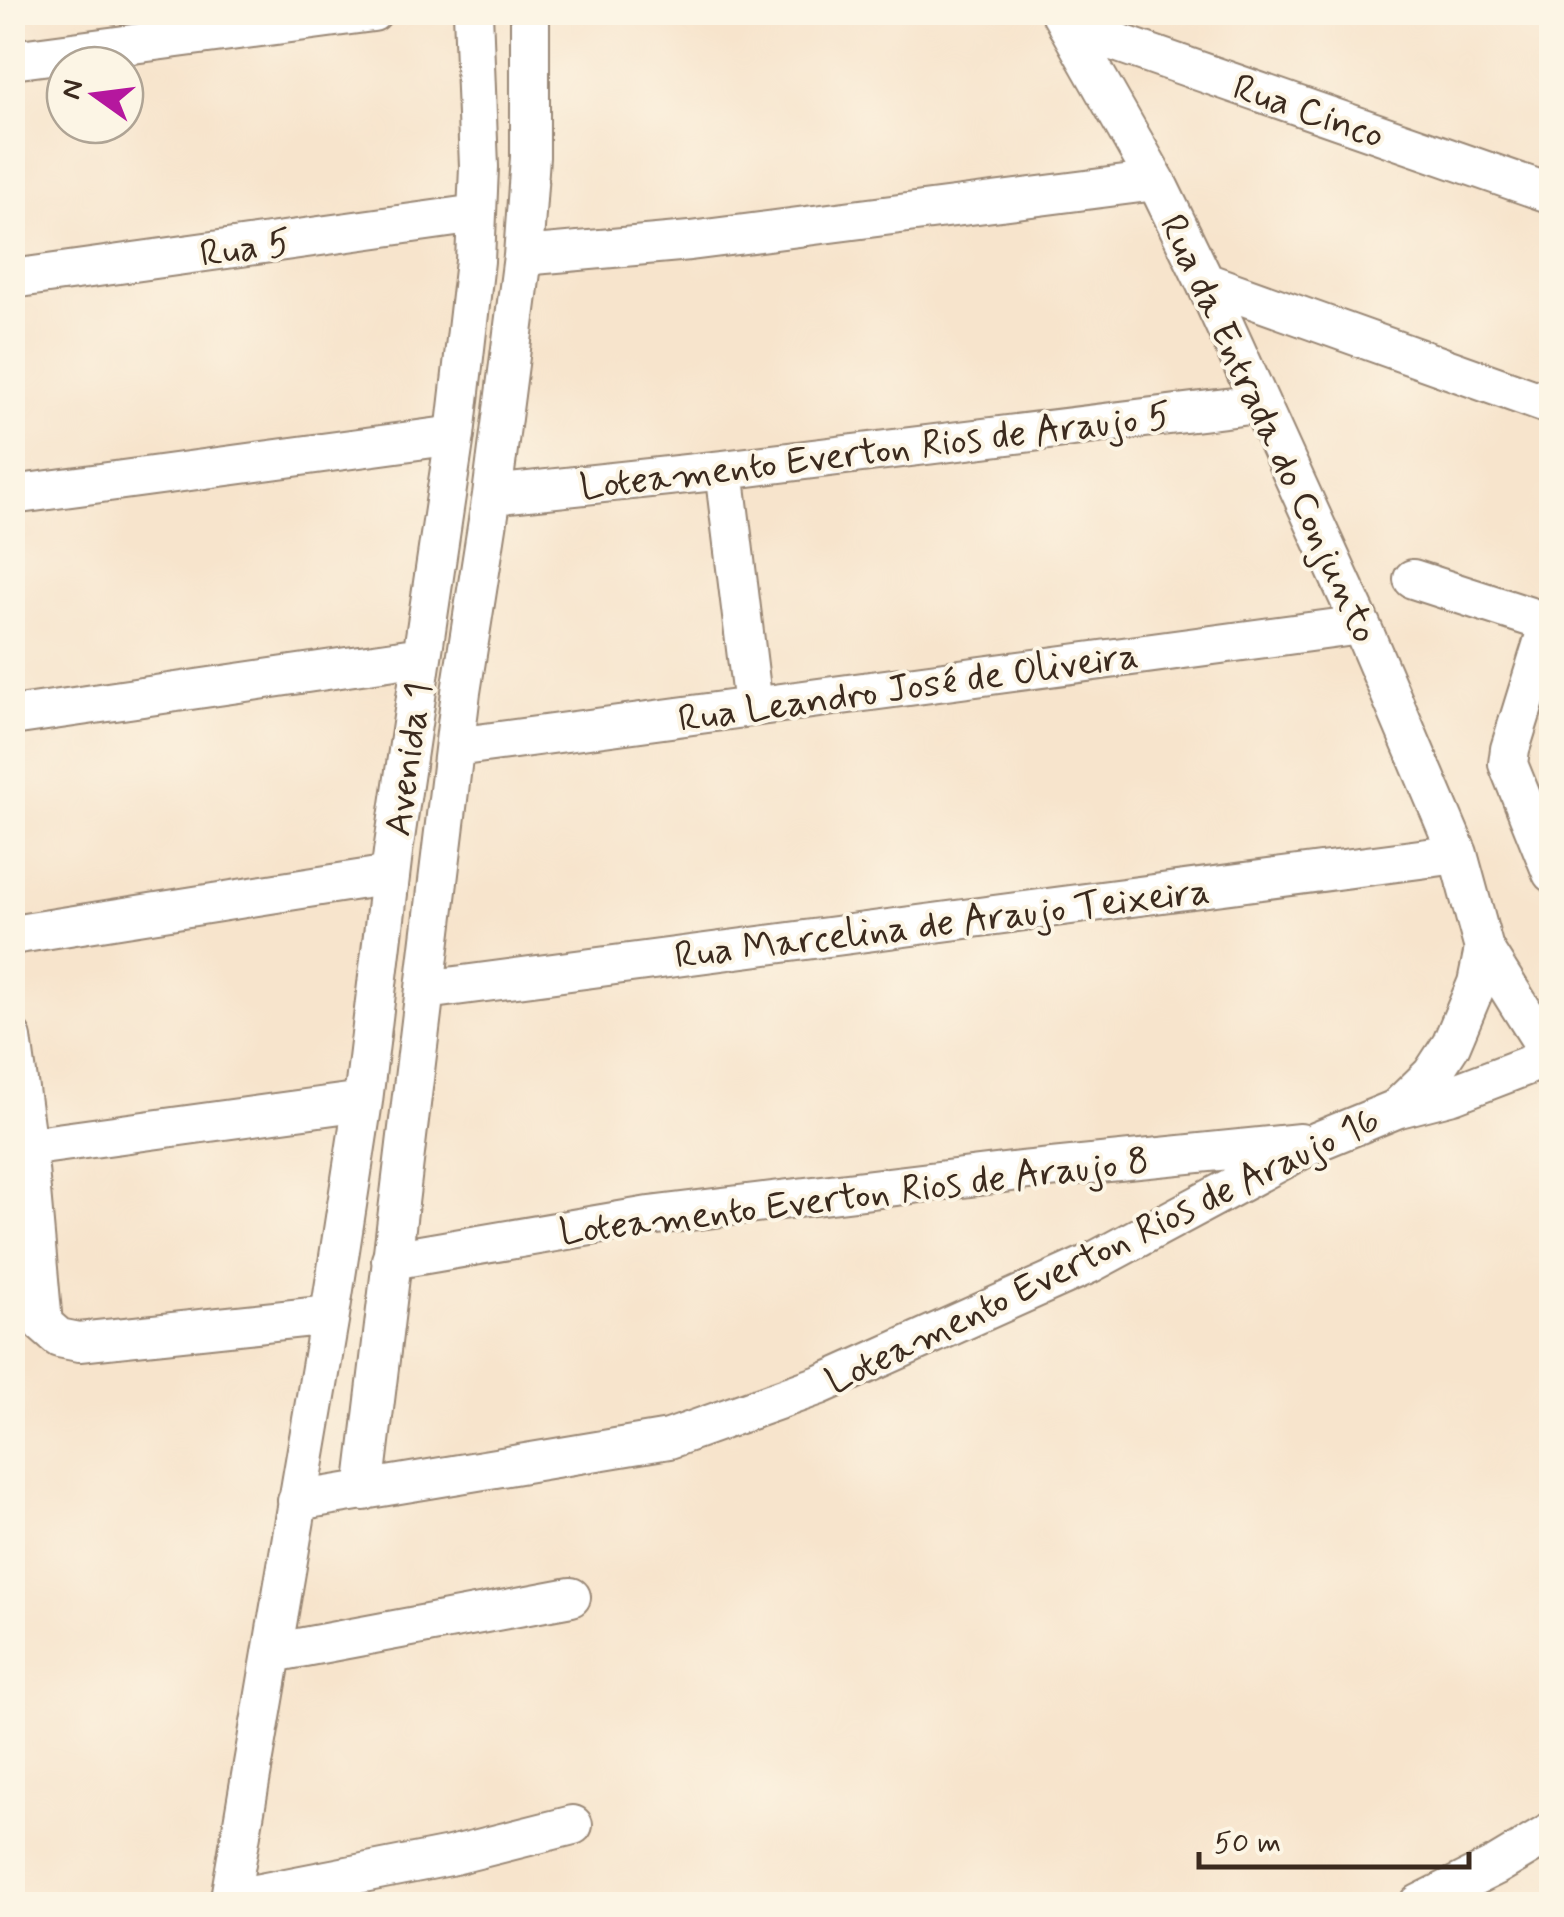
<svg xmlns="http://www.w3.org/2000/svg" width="1564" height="1917" font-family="Mynerve,sans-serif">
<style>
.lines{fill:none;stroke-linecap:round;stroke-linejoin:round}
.minor-casing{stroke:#998775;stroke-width:42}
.minor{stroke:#fff;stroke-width:38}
.labels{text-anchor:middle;stroke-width:8;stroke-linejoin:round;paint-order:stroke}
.street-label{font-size:38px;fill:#3b2a1e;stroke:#fcf5e5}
</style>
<rect width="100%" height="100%" fill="#fcf5e5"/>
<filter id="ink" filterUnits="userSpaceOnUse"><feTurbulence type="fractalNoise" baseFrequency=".01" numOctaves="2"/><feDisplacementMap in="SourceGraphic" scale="20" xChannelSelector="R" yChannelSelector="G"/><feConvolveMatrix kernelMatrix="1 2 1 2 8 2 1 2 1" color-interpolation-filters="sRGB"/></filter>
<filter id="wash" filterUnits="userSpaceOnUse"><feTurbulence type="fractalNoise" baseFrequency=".0048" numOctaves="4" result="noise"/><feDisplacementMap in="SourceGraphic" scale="40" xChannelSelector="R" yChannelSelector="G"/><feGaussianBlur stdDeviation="2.25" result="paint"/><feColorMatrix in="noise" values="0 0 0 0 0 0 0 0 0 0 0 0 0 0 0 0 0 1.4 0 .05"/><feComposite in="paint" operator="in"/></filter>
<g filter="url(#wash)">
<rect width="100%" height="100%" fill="#f7e4cc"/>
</g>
<g filter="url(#ink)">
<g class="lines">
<defs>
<path id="minor" d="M 1067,25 L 1552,194
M 12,60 L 373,12
M 523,256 L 690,241 L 1156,181
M 12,279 L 477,214
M 1205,282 L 1552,406
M 724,470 L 753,706
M 12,495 L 455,435
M 492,495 L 724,470 L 1258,404
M 1413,579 L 1552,624
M 1552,613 L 1510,749 L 1508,764 L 1552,873
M 12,716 L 422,656
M 455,747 L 1361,625
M 12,935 L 390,875
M 1484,949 L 1551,1056
M 425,990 L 1458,854
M 12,1038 L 27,1147 L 43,1324 L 59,1338 L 79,1342 L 330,1315
M 1399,1108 L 1453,1094 L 1552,1056
M 27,1147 L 363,1101
M 391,1260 L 649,1216 L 1020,1171 L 1300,1143
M 364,1491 L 461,692 L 492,495 L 523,256 L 530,157 L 530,12
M 297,1501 L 669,1439 L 820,1385 L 1089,1264 L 1318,1141 L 1396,1109 L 1432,1074 L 1451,1045 L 1477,983 L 1484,949 L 1458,854 L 1361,625 L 1205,282 L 1156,181 L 1060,12
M 272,1653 L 571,1597
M 229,1899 L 450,1856 L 573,1825
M 229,1904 L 330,1315 L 363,1101 L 393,852 L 455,435 L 475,261 L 479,167 L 473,12
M 1419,1904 L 1497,1865 L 1552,1832"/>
</defs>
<!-- minor casing -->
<use href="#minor" class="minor-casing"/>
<!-- minor -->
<use href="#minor" class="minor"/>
</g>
</g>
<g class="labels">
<!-- street labels -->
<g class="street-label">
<text transform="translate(1309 110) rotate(19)" y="13">Rua Cinco</text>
<text transform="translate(245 247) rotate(-8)" y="13">Rua 5</text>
<text transform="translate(1270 428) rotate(65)" y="13">Rua da Entrada do Conjunto</text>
<text transform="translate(875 450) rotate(-7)" y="13">Loteamento Everton Rios de Araujo 5</text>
<text transform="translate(908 686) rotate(-8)" y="13">Rua Leandro José de Oliveira</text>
<text transform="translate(407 759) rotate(-82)" y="13">Avenida 1</text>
<text transform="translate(942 922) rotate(-7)" y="13">Rua Marcelina de Araujo Teixeira</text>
<text transform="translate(854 1195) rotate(-7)" y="13">Loteamento Everton Rios de Araujo 8</text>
<text transform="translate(1102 1249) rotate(-26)" y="13">Loteamento Everton Rios de Araujo 16</text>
</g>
</g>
<!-- margin -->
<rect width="1564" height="1917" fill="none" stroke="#fcf5e5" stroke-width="50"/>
<!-- north arrow -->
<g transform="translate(95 95) rotate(284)"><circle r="48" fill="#fcf5e5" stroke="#afa495" stroke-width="2.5"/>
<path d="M0-8L18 38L0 25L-18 38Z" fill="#b5179e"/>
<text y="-15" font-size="28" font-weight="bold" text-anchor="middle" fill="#3b2a1e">N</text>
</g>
<!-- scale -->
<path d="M1199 1852v15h270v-15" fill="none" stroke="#3b2a1e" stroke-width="5"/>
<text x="1214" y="1852" font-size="30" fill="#3b2a1e" stroke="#fcf5e5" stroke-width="8" paint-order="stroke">50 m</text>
</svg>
